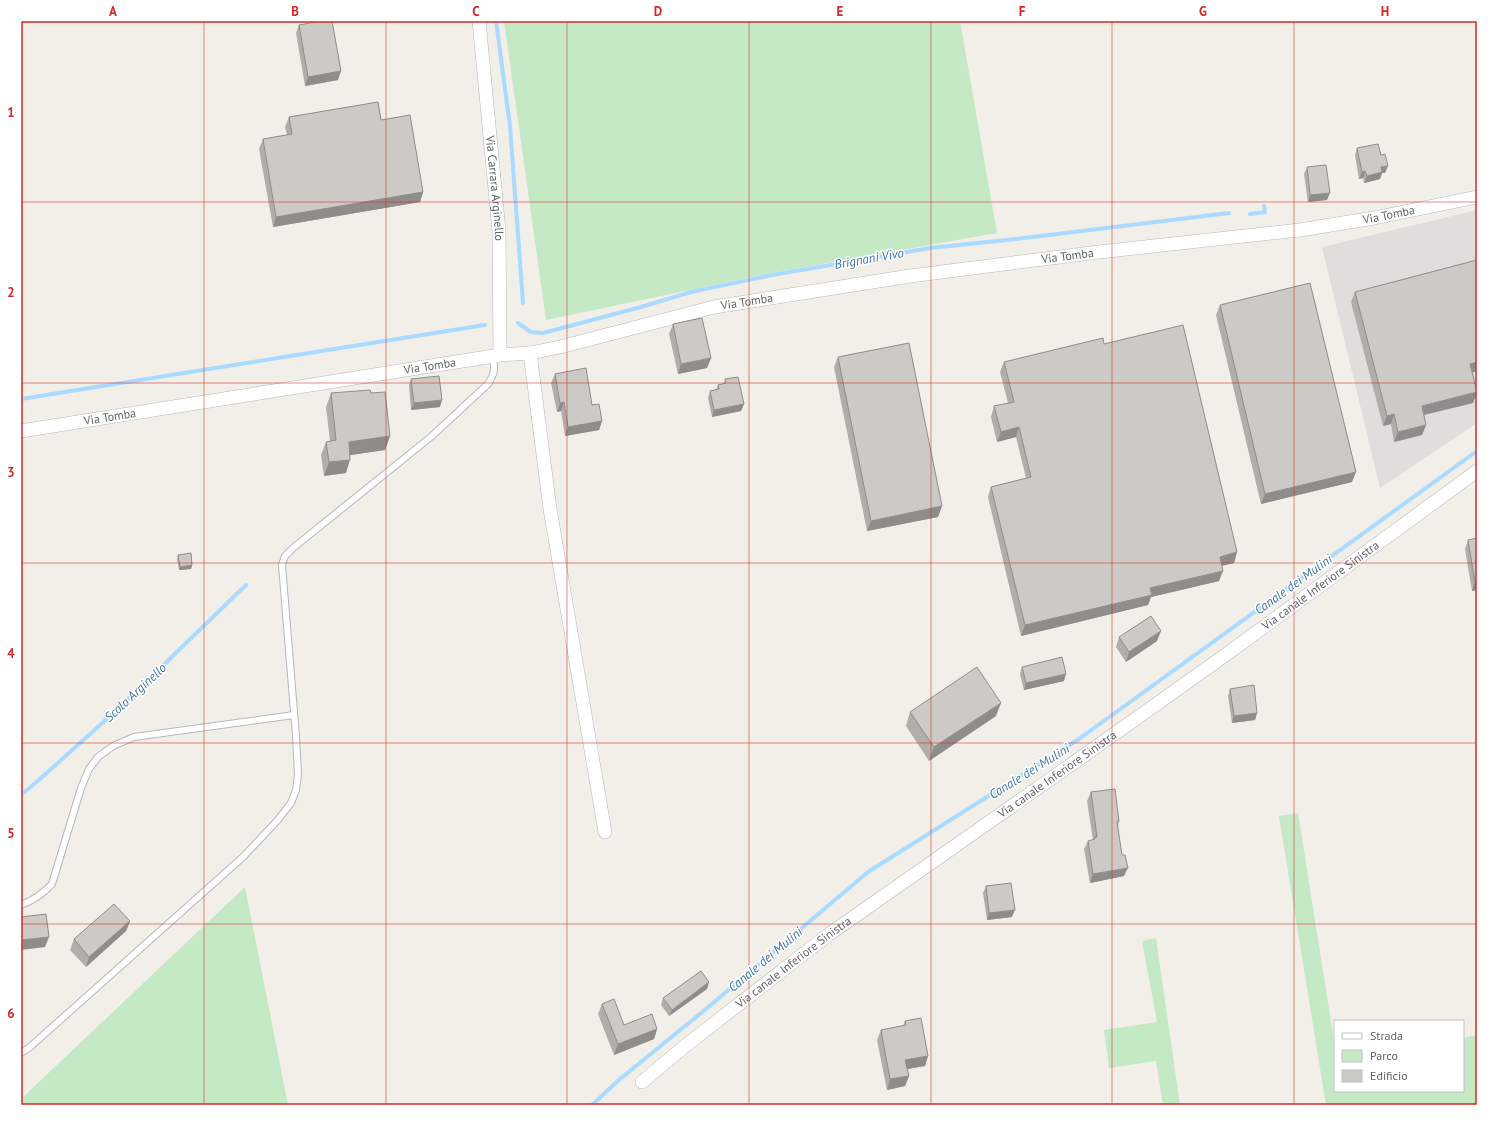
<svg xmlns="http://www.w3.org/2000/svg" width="1498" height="1126" font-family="'PT Sans',sans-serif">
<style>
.industrial{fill:#e0deda}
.green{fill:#c5e8c5}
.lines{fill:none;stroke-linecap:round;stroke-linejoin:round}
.stream{stroke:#aadaff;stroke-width:4}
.lane-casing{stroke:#b5b8bc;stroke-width:8}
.street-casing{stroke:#b5b8bc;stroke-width:14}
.lane{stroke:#fff;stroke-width:6}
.street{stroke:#fff;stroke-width:13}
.wall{fill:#afaea9}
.shaded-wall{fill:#8f8d8a}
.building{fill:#cccac5;stroke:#8f8d8a}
.grid{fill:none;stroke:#d62828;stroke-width:1;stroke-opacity:0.55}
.labels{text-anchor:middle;stroke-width:3;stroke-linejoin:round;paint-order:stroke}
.street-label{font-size:12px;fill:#5f6368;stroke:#fff}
.water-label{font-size:13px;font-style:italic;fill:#4174aa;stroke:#fff}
.neatline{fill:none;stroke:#d62828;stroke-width:1.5}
.grid-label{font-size:13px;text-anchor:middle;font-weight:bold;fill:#d62828}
</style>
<rect width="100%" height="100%" fill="#f1efe8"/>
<!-- industrial -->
<path class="industrial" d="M 1477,210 L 1477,423 L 1380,488 L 1322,247 Z"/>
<!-- green -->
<path class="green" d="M 504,21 L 960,21 L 997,233 L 771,273 L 546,320 Z
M 1298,813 L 1335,1047 L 1335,1091 L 1463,1091 L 1463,1038 L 1477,1035 L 1477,1105 L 1326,1105 L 1279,816 Z
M 245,887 L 288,1105 L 21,1105 L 21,1099 Z
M 1156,938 L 1180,1105 L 1163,1105 L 1156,1061 L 1109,1068 L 1104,1030 L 1157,1022 L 1142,941 Z"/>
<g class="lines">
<!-- stream -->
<path class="stream" d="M 496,21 L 510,126 L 523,303
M 1250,214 L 1265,212 L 1264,206
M 518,323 L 531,332 L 543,333 L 641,307 L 691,292 L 772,275 L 930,248 L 1016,239 L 1229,213
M 21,399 L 485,325
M 21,795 L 40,779 L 120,707 L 246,585
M 592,1105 L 620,1079 L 706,1009 L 868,872 L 1079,739 L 1477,451"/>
<defs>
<path id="lane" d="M 21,905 C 34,900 43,894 52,884 L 81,788 L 89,769 L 98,757 L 113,746 L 134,737 L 294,715
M 21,1053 L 30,1047 L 243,857 L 277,821 L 291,803 L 296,790 L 298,775 L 296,736 L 282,565 L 285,556 L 293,548 L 432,436 L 488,384 C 495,373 495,369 493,356"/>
<g id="street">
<path id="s1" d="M 479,21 L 499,231 L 500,355"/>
<path d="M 530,353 L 550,509 L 605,832"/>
<path id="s2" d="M 21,431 L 500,355 L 530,353 L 560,347 L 714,307 L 910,276 L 1099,252 L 1300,230 L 1374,218 L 1477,197"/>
<path id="s3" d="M 642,1082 L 685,1046 L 828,935 L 1072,764 L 1224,656 L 1477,471"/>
</g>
</defs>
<!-- lane casing -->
<use href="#lane" class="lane-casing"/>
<!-- street casing -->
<use href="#street" class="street-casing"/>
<!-- lane -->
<use href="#lane" class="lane"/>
<!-- street -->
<use href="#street" class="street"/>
</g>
<!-- wall -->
<path class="wall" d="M 299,25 L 338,80 L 305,86 L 296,33 Z
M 289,117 L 381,120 L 423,192 L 420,202 L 273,227 L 259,149 L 263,139 L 287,135 L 285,127 Z
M 1357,148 L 1385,173 L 1382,173 L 1380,179 L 1364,183 L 1363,178 L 1359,179 L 1355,155 Z
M 1307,167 L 1327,200 L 1308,202 L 1304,174 Z
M 1477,260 L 1477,371 L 1472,373 L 1477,392 L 1473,403 L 1424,415 L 1426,425 L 1422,435 L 1394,442 L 1391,424 L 1383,426 L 1351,302 L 1355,292 Z
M 1220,305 L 1352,482 L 1261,504 L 1216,315 Z
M 673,324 L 711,358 L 707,368 L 678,374 L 669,334 Z
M 1104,344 L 1237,552 L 1234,563 L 1222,566 L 1219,581 L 1151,597 L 1148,605 L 1021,636 L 988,497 L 991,487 L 1026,478 L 1016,437 L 997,442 L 991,417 L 994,406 L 1008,403 L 1000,372 L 1004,362 Z
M 838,357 L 942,506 L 938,517 L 867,531 L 834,367 Z
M 555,374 L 592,405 L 602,421 L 599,430 L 565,436 L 561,411 L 557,412 L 551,383 Z
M 411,379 L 440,407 L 411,410 L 409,385 Z
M 725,379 L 744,404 L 741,411 L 712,417 L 708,398 L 710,391 L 716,390 L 718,385 L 724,384 Z
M 331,393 L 371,393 L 390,436 L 385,450 L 350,455 L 346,473 L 324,476 L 321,455 L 326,442 L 330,441 L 326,407 Z
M 1477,538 L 1477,590 L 1472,591 L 1465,549 L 1468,540 Z
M 178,555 L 192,565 L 191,569 L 179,570 L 177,559 Z
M 1119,637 L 1157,641 L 1126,662 L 1116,647 Z
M 1022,667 L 1064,681 L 1024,690 L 1020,674 Z
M 1230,689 L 1257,713 L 1255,720 L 1232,723 L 1228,696 Z
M 910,712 L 996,716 L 929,761 L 906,726 Z
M 1091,792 L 1119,821 L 1118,827 L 1124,876 L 1090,883 L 1084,849 L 1088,841 L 1093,840 L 1087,801 Z
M 986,886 L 1012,917 L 987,920 L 983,893 Z
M 130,921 L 126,931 L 86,967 L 70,950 L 74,939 Z
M 709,982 L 707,989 L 669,1016 L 661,1005 L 663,998 Z
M 602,1004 L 624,1025 L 657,1029 L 654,1039 L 614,1055 L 598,1014 Z
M 905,1021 L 928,1056 L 925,1066 L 907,1069 L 909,1076 L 905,1086 L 887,1090 L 877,1040 L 881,1030 L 903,1026 Z"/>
<!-- shaded-wall -->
<path class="shaded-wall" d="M 341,71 L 338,80 L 305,86 L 308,77 Z
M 1388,166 L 1385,173 L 1382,173 L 1380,179 L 1364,183 L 1367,176 L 1381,167 Z
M 1365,171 L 1363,178 L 1359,179 L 1362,172 Z
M 423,192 L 420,202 L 273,227 L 276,217 Z
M 1330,193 L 1327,200 L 1308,202 L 1310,195 Z
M 711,358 L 707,368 L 678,374 L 681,364 Z
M 1477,362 L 1477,371 L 1466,374 L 1470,364 Z
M 1477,392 L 1473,403 L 1419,416 L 1422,406 Z
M 442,400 L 440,407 L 411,410 L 414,403 Z
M 564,402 L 561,411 L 557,412 L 560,403 Z
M 744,404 L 741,411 L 712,417 L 714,410 Z
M 1394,414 L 1391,424 L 1383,426 L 1387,416 Z
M 602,421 L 599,430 L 565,436 L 568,427 Z
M 1426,425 L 1422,435 L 1394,442 L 1398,432 Z
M 1019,427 L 1016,437 L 997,442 L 1001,432 Z
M 390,436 L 385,450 L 344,456 L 349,442 Z
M 350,460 L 346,473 L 324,476 L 329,462 Z
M 1356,472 L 1352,482 L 1261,504 L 1265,494 Z
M 942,506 L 938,517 L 867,531 L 871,521 Z
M 1237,552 L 1234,563 L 1216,567 L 1220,557 Z
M 192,565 L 191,569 L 179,570 L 180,567 Z
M 1223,571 L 1219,581 L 1151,597 L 1148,605 L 1021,636 L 1025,625 L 1150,588 Z
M 1477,581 L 1477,590 L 1472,591 L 1475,582 Z
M 1161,631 L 1157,641 L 1126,662 L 1129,652 Z
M 1066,674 L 1064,681 L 1024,690 L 1026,683 Z
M 1001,703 L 996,716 L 929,761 L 934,747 Z
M 1257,713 L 1255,720 L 1232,723 L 1234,716 Z
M 1128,868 L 1124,876 L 1090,883 L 1093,874 Z
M 1015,910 L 1012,917 L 987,920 L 989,913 Z
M 130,921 L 126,931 L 86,967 L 89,957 Z
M 49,937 L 45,947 L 21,950 L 21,940 Z
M 709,982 L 707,989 L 669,1016 L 672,1010 Z
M 657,1029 L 654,1039 L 614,1055 L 618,1044 Z
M 928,1056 L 925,1066 L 902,1070 L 905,1060 Z
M 909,1076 L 905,1086 L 887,1090 L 890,1079 Z"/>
<!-- building -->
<path class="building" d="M 320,21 L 332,21 L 341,71 L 308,77 L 299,25 Z
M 378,102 L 381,120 L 410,115 L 423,192 L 276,217 L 263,139 L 292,134 L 289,117 Z
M 1378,144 L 1381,155 L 1385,154 L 1388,166 L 1381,167 L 1382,172 L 1367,176 L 1365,171 L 1362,172 L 1357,148 Z
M 1326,165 L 1330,193 L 1310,195 L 1307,167 Z
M 1477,260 L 1477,362 L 1470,364 L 1477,392 L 1422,406 L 1426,425 L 1398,432 L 1394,414 L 1387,416 L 1355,292 Z
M 1310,283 L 1356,472 L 1265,494 L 1220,305 Z
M 702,318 L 711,358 L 681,364 L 673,324 Z
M 1183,325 L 1237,552 L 1220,557 L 1223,571 L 1150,588 L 1152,595 L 1025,625 L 991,487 L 1031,477 L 1019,427 L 1001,432 L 994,406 L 1014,402 L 1004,362 L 1103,338 L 1104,344 Z
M 909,343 L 942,506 L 871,521 L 838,357 Z
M 586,368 L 592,405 L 599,404 L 602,421 L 568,427 L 564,402 L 560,403 L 555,374 Z
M 439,376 L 442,400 L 414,403 L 411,379 Z
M 738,377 L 744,404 L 714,410 L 710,391 L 719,389 L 718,385 L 726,383 L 725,379 Z
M 370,390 L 371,393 L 385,392 L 390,436 L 349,442 L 350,460 L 329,462 L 326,442 L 336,440 L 331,393 Z
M 1477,538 L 1477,581 L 1475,582 L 1468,540 Z
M 191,553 L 192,565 L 180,567 L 178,555 Z
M 1151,616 L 1161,631 L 1129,652 L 1119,637 Z
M 1062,657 L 1066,674 L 1026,683 L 1022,667 Z
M 977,667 L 1001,703 L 934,747 L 910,712 Z
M 1254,685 L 1257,713 L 1234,716 L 1230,689 Z
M 1115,789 L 1119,821 L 1117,822 L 1122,855 L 1125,855 L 1128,868 L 1093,874 L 1088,841 L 1095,839 L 1095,837 L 1097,837 L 1091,792 Z
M 1011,883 L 1015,910 L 989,913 L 986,886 Z
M 114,904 L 130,921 L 89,957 L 74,939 Z
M 46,914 L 49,937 L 21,940 L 21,917 Z
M 701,971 L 709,982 L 672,1010 L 663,998 Z
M 614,999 L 624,1025 L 652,1014 L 657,1029 L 618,1044 L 602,1004 Z
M 921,1018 L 928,1056 L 905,1060 L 909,1076 L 890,1079 L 881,1030 L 906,1025 L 905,1021 Z"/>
<!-- grid -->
<path class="grid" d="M 204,21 L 204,1105M 386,21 L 386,1105M 567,21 L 567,1105M 749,21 L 749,1105M 931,21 L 931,1105M 1112,21 L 1112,1105M 1294,21 L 1294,1105M 21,202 L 1477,202M 21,383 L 1477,383M 21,563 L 1477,563M 21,743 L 1477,743M 21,924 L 1477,924"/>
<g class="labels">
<!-- street labels -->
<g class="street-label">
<text dy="4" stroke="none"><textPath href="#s1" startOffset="168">Via Carrara Arginello</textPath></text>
<text dy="4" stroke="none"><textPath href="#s2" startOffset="1386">Via Tomba</textPath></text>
<text dy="4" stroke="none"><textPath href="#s2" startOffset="1062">Via Tomba</textPath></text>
<text dy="4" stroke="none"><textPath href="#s2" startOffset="738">Via Tomba</textPath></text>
<text dy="4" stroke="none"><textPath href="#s2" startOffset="414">Via Tomba</textPath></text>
<text dy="4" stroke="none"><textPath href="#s2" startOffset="90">Via Tomba</textPath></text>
<text dy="4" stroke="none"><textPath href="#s3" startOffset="841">Via canale Inferiore Sinistra</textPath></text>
<text dy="4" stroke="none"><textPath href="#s3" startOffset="517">Via canale Inferiore Sinistra</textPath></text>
<text dy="4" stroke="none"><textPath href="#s3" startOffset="193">Via canale Inferiore Sinistra</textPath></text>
</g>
<!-- water labels -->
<g class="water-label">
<text transform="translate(869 258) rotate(-10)" y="5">Brignani Vivo</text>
<text transform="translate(1293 584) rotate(-36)" y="5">Canale dei Mulini</text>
<text transform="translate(135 692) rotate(-43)" y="5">Scolo Arginello</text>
<text transform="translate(1029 771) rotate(-32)" y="5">Canale dei Mulini</text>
<text transform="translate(765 959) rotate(-40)" y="5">Canale dei Mulini</text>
</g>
</g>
<!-- border -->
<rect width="1498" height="1126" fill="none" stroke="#ffffff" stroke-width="44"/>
<!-- legend -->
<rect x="1334" y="1020" width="130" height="72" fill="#ffffff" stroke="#bfc1c3"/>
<rect x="1342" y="1033" width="20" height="6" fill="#ffffff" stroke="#bfc1c3"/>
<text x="1370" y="1040" font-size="12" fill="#5f6368">Strada</text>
<rect x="1342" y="1050" width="20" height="12" fill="#c5e8c5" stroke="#bfc1c3"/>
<text x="1370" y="1060" font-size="12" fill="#5f6368">Parco</text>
<rect x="1342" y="1070" width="20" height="12" fill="#cccac5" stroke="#bfc1c3"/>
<text x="1370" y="1080" font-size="12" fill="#5f6368">Edificio</text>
<rect x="22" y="22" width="1454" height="1082" class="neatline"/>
<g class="grid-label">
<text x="113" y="16">A</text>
<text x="295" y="16">B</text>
<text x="476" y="16">C</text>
<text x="658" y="16">D</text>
<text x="840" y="16">E</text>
<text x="1022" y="16">F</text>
<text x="1203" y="16">G</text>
<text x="1385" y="16">H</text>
<text x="11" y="117">1</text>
<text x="11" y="297">2</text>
<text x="11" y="477">3</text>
<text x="11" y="658">4</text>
<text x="11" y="838">5</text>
<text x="11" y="1018">6</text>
</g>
</svg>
